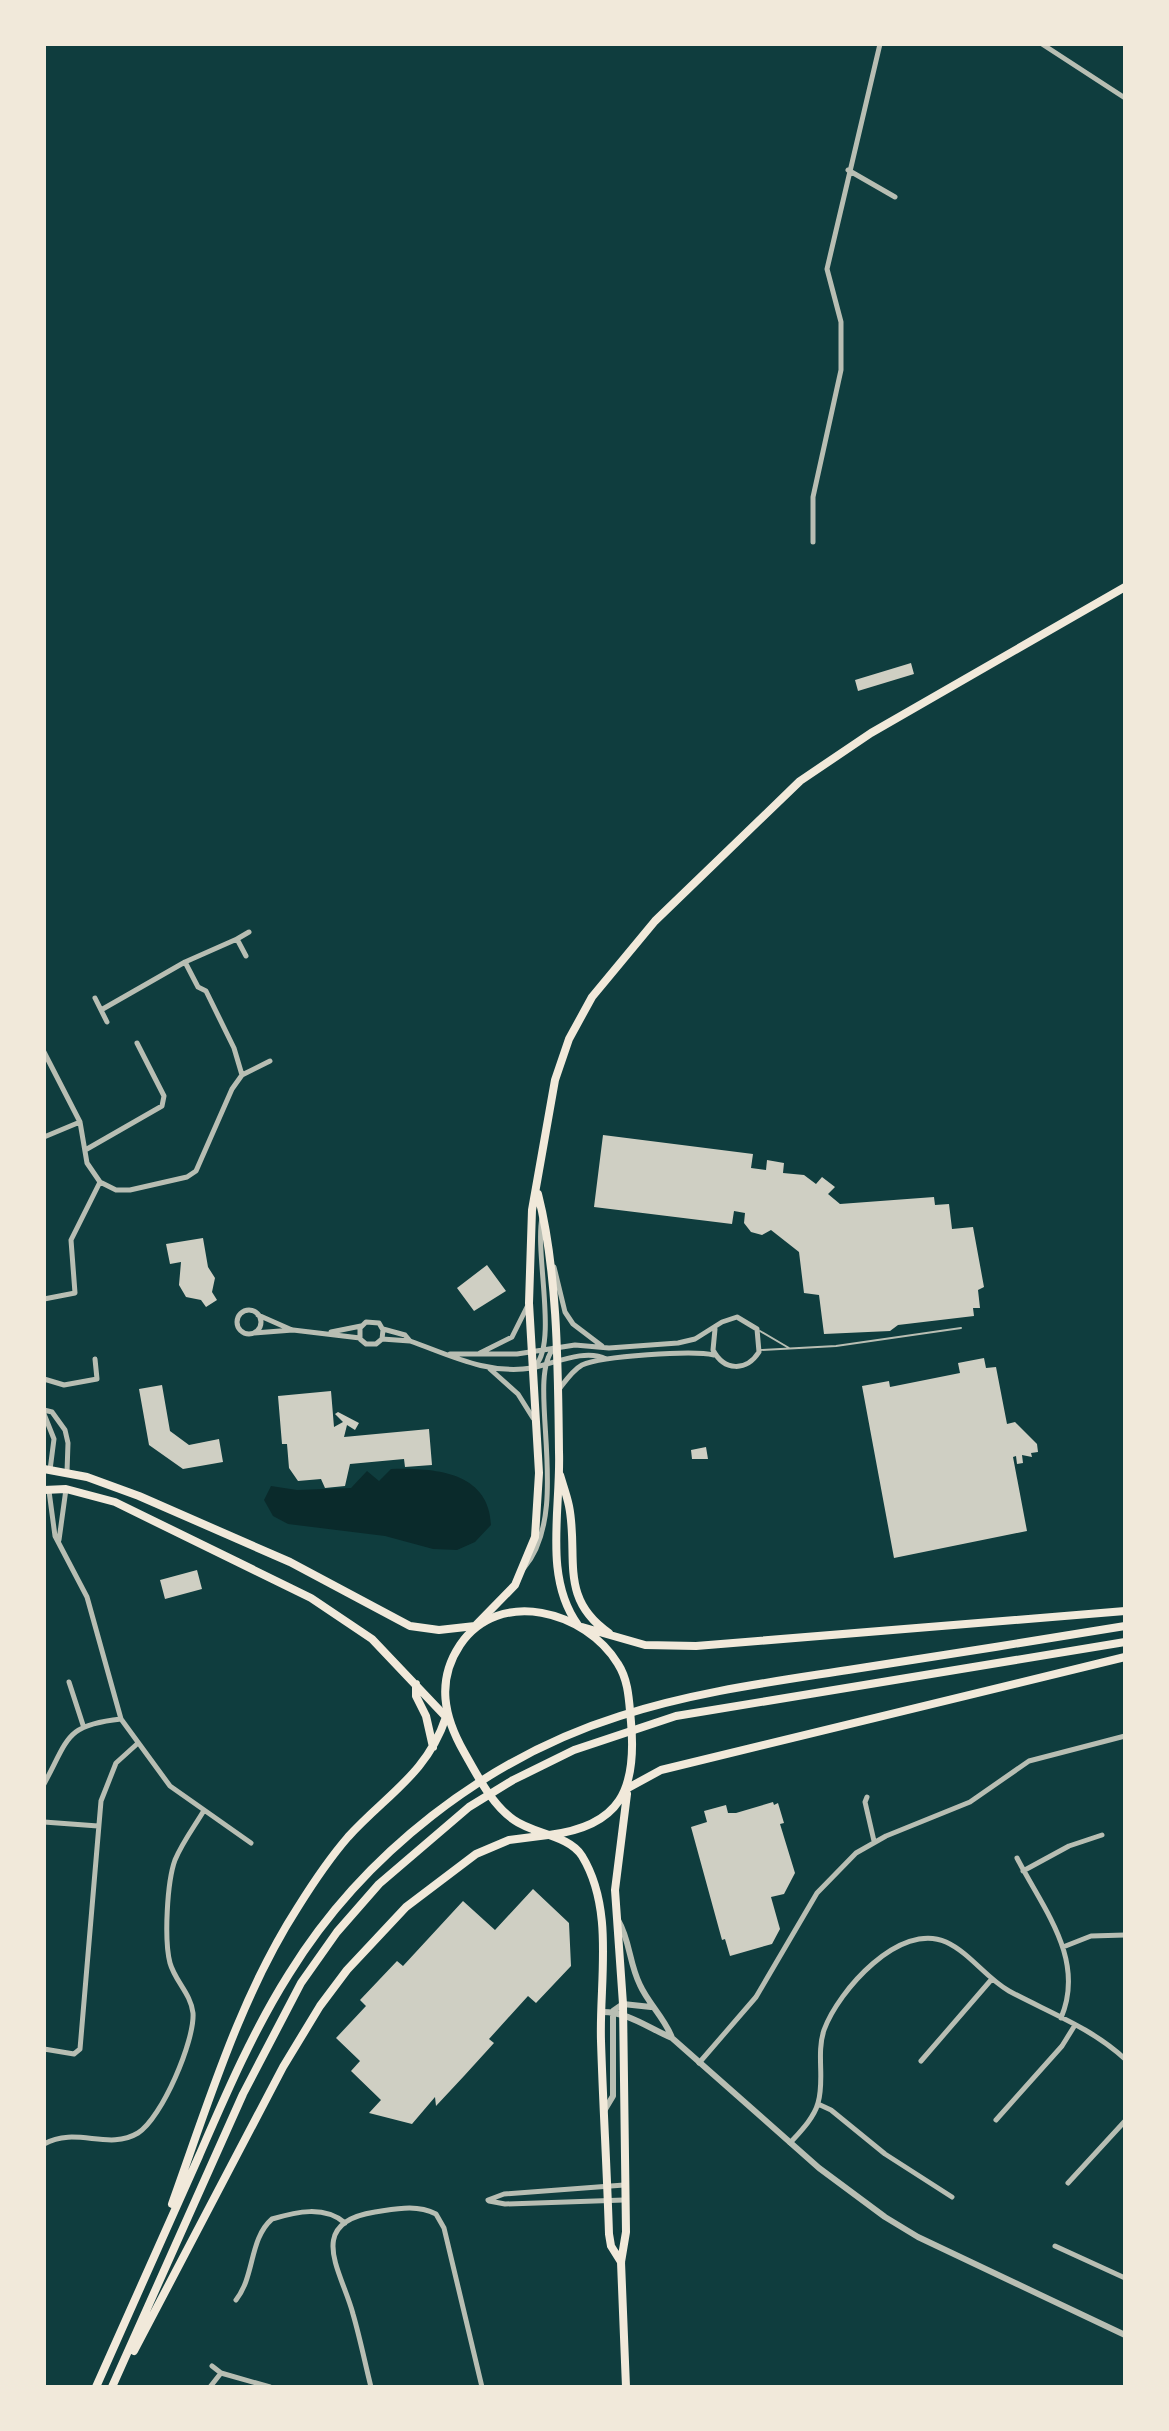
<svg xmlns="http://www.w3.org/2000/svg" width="1169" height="2431" font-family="Rubik,sans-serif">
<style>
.water{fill:#0a2a2b}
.building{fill:#cfcfc3}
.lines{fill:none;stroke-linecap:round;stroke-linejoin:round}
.service{stroke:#b8beb3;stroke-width:2}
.minor{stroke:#b8beb3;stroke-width:5}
.tertiary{stroke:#b8beb3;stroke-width:6}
.primary{stroke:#f1e9da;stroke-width:8}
.trunk{stroke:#f1e9da;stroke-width:8}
</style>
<rect width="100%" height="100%" fill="#0f3d3e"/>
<!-- water -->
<path class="water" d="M 391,1469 C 433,1468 489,1471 491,1525 L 475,1542 L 457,1550 L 433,1549 L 385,1536 L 288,1524 L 273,1516 L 264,1500 L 271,1486 L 297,1490 L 351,1488 L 367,1471 L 379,1481 Z"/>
<!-- building -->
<path class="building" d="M 911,663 L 914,674 L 858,691 L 855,680 Z
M 603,1135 L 753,1154 L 751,1168 L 766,1170 L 767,1160 L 784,1163 L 783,1173 L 804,1175 L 816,1184 L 822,1177 L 835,1187 L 828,1194 L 840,1204 L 934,1197 L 935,1205 L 949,1204 L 952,1229 L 973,1227 L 984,1287 L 978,1290 L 980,1308 L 973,1308 L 974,1316 L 898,1325 L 890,1331 L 824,1334 L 819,1295 L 804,1293 L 799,1252 L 771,1230 L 762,1235 L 751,1232 L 744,1223 L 745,1213 L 734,1211 L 732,1224 L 594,1207 Z
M 203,1238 L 208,1267 L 215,1278 L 212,1292 L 217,1300 L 206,1307 L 201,1300 L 186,1297 L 179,1285 L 181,1262 L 170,1264 L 166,1244 Z
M 487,1265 L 506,1291 L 474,1311 L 457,1288 Z
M 984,1358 L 986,1368 L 996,1367 L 1007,1424 L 1015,1422 L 1037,1444 L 1038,1452 L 1031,1453 L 1032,1457 L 1022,1455 L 1023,1463 L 1017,1464 L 1016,1456 L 1013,1457 L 1027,1531 L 894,1558 L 862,1386 L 889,1381 L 890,1387 L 960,1373 L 958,1363 Z
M 162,1385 L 170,1431 L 189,1445 L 219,1439 L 223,1462 L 183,1469 L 149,1445 L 139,1389 Z
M 331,1391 L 334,1427 L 343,1422 L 335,1414 L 338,1412 L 359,1423 L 355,1430 L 347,1425 L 344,1437 L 429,1429 L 432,1465 L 405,1467 L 404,1459 L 350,1464 L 345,1486 L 325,1488 L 321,1479 L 298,1481 L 289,1468 L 287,1444 L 282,1444 L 278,1396 Z
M 706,1447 L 708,1459 L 692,1459 L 691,1450 Z
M 197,1570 L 202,1589 L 165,1599 L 160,1580 Z
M 773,1802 L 774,1805 L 778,1803 L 784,1823 L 780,1824 L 795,1873 L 784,1894 L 771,1897 L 780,1929 L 772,1944 L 730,1956 L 725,1939 L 722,1940 L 691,1827 L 707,1822 L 704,1811 L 726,1805 L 728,1813 L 736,1813 Z
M 533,1889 L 569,1923 L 571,1966 L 536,2003 L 528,1996 L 489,2039 L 494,2043 L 464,2076 L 436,2106 L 435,2097 L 412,2124 L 369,2113 L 381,2100 L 351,2071 L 360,2061 L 336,2038 L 366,2006 L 360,2000 L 397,1961 L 403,1966 L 463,1901 L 495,1930 Z"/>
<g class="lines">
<!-- service -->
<path class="service" d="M 760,1331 L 789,1348
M 760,1350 L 836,1346 L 961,1328"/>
<!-- minor -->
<path class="minor" d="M 1042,44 L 1125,98
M 848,170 L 895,197
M 813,542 L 813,497 L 841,370 L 841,322 L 827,269 L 880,44
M 237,939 L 185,962 L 198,987 L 206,991 L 234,1048 L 242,1075
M 246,956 L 237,939 L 249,932
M 95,998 L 107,1022
M 101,1010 L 185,962
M 44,1052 L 80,1122 L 87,1163 L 100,1182 L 116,1190 L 130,1190 L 187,1177 L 196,1171 L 232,1089 L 242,1075 L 270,1061
M 44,1137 L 80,1122
M 87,1149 L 162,1106 L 164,1096 L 137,1043
M 554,1267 L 565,1312 L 573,1324 L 602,1346
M 44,1299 L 75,1293 L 71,1240 L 100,1182
M237 1322a12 12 0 1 1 24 0a12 12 0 1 1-24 0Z
M 258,1315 L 292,1330
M 383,1329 L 405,1335 L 410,1341 C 450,1355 487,1375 532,1368 C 553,1364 585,1348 606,1359
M 331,1332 L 361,1326
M 254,1333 L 293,1330 L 360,1338
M 382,1339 L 383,1330 L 379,1323 L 366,1322 L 360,1328 L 360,1339 L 366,1344 L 376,1344 L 382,1339 L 410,1341
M 480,1353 L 512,1337 L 527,1307
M 450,1354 L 517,1354 L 575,1345 L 609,1348 L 678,1343 L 695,1339 L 722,1322 L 737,1317 L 757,1329 L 759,1352 C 746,1372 724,1371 713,1350 L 715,1329
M 536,1365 C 557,1341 535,1254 542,1218
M 490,1369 L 518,1394 L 533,1418
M 44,1379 L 64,1385 L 97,1379 L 95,1359
M 560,1388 C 566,1380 573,1370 582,1365 C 602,1356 693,1350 714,1355
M 44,1410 L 52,1412 L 65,1430 L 68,1443 L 67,1472
M 44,1414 L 54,1439 L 50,1470
M 49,1491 L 55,1536 L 87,1597 L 121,1719 L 170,1786 L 251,1843
M 59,1540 L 66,1489
M 524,1568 C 574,1509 524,1380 554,1348
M 69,1682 L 83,1725
M 44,1784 C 69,1738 65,1725 121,1719
M 867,1797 L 865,1802 L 874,1841
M 44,1822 L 98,1826
M 1017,1858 C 1043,1909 1086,1959 1061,2018
M 1023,1871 L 1069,1846 L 1102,1835
M 1063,1947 L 1091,1936 L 1125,1935
M 44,2049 L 74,2054 L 80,2049 L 101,1801 L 116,1763 L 137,1744
M 921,2061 L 991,1980
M 699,2063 L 756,1997 L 817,1893 L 856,1853 L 886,1836 L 970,1802 L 1029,1761 L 1125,1736
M 818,2104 L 831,2110 L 885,2154 L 952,2197
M 996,2120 L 1062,2046 L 1075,2025
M 790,2143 C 800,2132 814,2118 818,2103 C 825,2080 816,2054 824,2030 C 838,1991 900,1921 946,1942 C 970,1953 986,1978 1009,1991 C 1048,2012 1092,2028 1125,2059
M 44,2144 C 76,2126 108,2151 138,2133 C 162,2118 195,2040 193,2013 C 191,1994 175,1981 170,1963 C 164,1940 167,1882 175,1860 C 182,1843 194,1827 203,1812
M 1068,2183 L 1125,2121
M 488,2200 L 504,2194 L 624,2185
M 489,2201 L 505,2204 L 624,2200
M 1055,2246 L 1125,2278
M 236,2300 C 255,2276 249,2239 272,2219 C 296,2212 324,2205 345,2223
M 212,2366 L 221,2373 L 270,2387
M 210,2387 L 221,2373
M 371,2387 C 365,2363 360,2338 353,2314 C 342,2272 304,2223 375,2212 C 396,2209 416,2204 436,2214 L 444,2228 L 482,2387"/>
<!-- tertiary -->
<path class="tertiary" d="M 618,1920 C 630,1940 629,1963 640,1985 C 648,2003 666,2020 672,2038
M 601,2012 C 627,2011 650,2029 672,2038 L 819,2168 L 885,2217 L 918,2237 L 1125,2335
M 604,2111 L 613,2096 L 613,2011 L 623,2004 L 651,2007"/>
<!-- primary -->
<path class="primary" d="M 538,1194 C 558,1273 558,1370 559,1452 C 561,1509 543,1577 578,1625
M 44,1469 L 87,1477 L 139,1496 L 290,1562 L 410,1626 L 439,1630 L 475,1626 L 515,1585 L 535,1537 L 539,1473 L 529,1303 L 532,1210 L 555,1080 L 569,1039 L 592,997 L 655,921 L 800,781 L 871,733 L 1125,587
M 44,1490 L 66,1489 L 115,1502 L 311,1598 L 372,1639 L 446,1717 C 427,1774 386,1795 348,1837 C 329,1859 313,1883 298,1907 C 240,1997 208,2104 172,2204
M 416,1684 L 416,1696 L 426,1716 L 433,1747
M 134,2351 L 283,2067 L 320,2006 L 347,1970 L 406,1907 L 476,1854 L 509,1840 L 548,1835
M 96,2387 C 130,2310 164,2233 199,2156 C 226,2094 253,2031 289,1974 C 363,1854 486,1758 620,1716 C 694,1692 771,1682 848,1670 C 940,1656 1033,1641 1125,1626
M 112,2387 L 243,2094 L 301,1983 L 337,1932 L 379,1884 L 469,1807 L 513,1780 L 574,1750 L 676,1716 L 1125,1642"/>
<!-- trunk -->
<path class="trunk" d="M 560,1475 C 563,1485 567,1496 569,1506 C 579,1556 558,1598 609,1633
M 582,1627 L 645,1645 L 696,1646 L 1125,1611
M 628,1788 L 661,1770 L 1125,1657
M 549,1835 C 621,1826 637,1789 631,1722 C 629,1702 629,1681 618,1664 C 586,1611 499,1587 460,1645 C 436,1681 444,1717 464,1752 C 477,1775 492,1805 514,1820 C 533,1834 569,1835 582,1856 C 615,1910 599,1982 601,2041 C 603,2105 607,2170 609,2234 L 611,2246 L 621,2262
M 626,2387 L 621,2262 L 626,2232 L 623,2004 L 615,1890 L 627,1794"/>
</g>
<!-- border -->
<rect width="1169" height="2431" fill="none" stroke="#f1e9da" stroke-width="92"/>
</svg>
